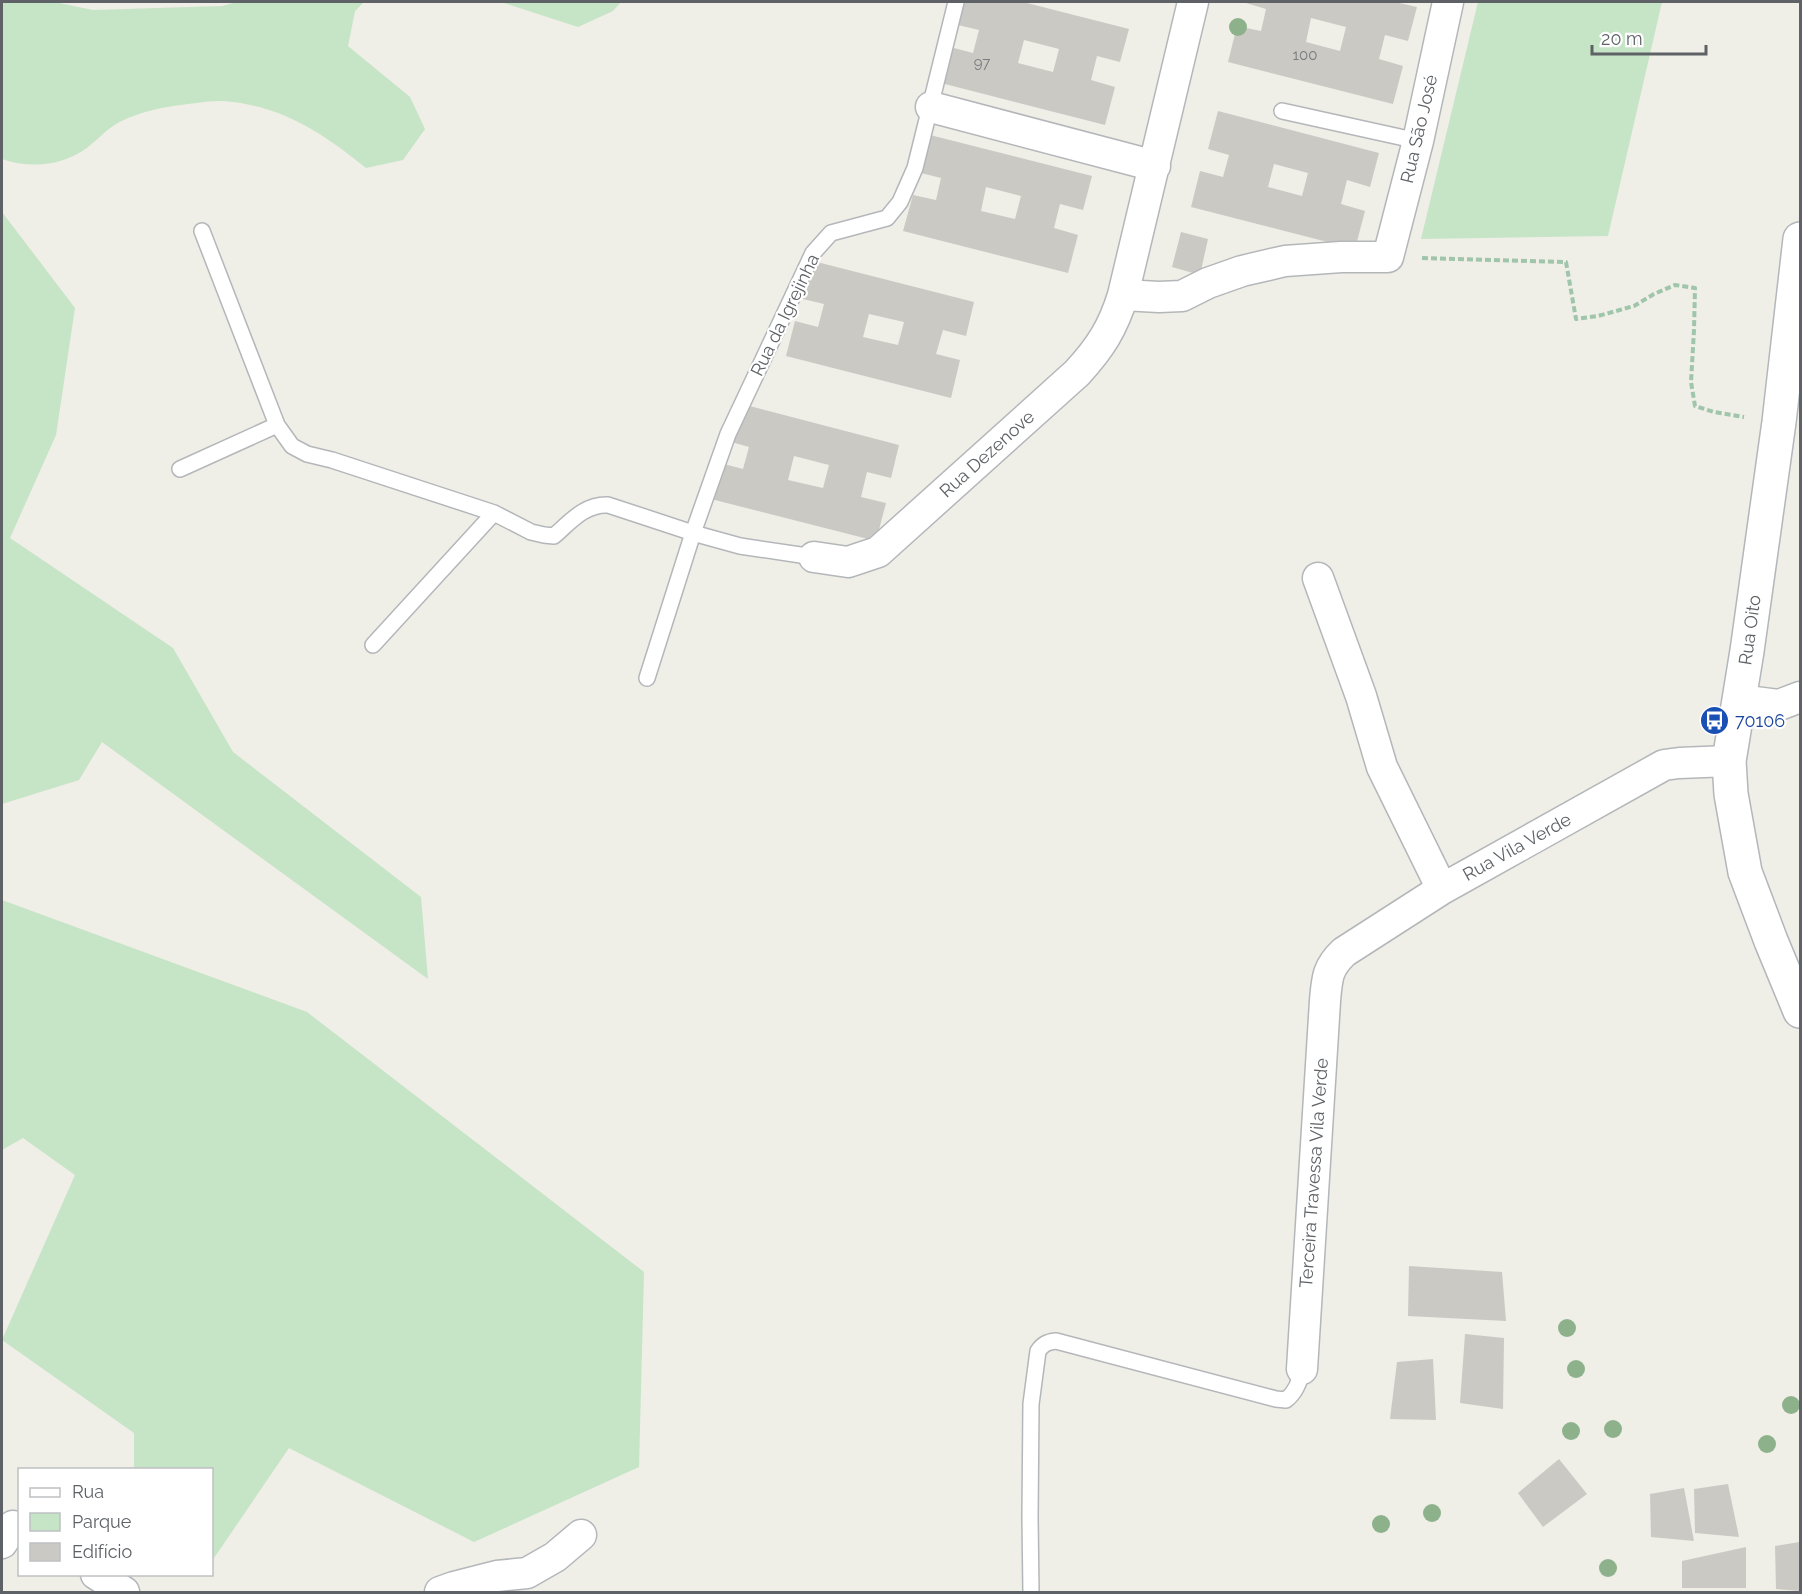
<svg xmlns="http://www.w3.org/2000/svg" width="1802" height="1594" font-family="Raleway,sans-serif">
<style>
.green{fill:#c6e4c6}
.building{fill:#cbc9c4;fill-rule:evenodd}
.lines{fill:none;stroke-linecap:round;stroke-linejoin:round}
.lane-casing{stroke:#b4b7ba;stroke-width:18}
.street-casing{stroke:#b4b7ba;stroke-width:33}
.secondary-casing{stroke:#b3b6ba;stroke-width:36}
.path{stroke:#9fc5ab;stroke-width:4;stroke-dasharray:6 3;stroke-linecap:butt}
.lane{stroke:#fff;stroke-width:15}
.street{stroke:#fff;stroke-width:30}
.secondary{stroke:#fff;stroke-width:33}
.tree{fill:#8db28b}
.labels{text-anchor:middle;stroke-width:4.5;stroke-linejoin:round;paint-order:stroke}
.number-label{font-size:15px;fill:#797c7e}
.street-label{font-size:18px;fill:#5e6266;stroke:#fff}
.transit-label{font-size:18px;fill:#164399;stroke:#fff;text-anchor:start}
</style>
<rect width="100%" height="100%" fill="#efeee7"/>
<!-- green -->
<path class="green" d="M 2,2 L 54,2 L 93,10 L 222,6 L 237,2 L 364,2 L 355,11 L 348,46 L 410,97 L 425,129 L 403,160 L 366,168 C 325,135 287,109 233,102 C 215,99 191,104 173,106 C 154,109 129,115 113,126 C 104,132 97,140 88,147 C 63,166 31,169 2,159 Z
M 501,2 L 621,2 L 613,11 L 578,27 Z
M 1478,2 L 1662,2 L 1608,236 L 1421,239 Z
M 2,212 L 75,308 L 56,435 L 10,538 L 173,648 L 233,752 L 421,897 L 428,979 L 102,742 L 79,780 L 2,804 Z
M 2,900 L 307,1012 L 644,1272 L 639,1467 L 474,1542 L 289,1448 L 212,1561 L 212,1470 L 134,1469 L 134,1433 L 2,1340 L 75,1175 L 23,1138 L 2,1150 Z"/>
<!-- building -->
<path class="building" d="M 964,2 L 1023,2 L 1129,29 L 1120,62 L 1097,56 L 1091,80 L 1115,87 L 1105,125 L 941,83 L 950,47 L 973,53 L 979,30 L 958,25 ZM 1024,40 L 1059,49 L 1053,72 L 1018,63 Z
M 1246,2 L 1395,2 L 1417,7 L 1408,41 L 1385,35 L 1379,59 L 1403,66 L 1393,104 L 1228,62 L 1237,26 L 1261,31 L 1266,9 L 1246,3 ZM 1311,18 L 1346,27 L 1340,51 L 1306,42 Z
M 1218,111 L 1379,153 L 1370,187 L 1347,180 L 1341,204 L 1365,211 L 1355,249 L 1191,207 L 1200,171 L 1223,177 L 1229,155 L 1208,149 ZM 1274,164 L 1308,173 L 1302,196 L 1268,187 Z
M 930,135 L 1092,176 L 1083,210 L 1060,204 L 1054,228 L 1078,235 L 1068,273 L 903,231 L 913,195 L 936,200 L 941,178 L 921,173 ZM 986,187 L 1021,196 L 1015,219 L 981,211 Z
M 1181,232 L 1208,239 L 1200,275 L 1172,267 Z
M 813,261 L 974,302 L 966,336 L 943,330 L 936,354 L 960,360 L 951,398 L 786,356 L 795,321 L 818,327 L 824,304 L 803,299 ZM 869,314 L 904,322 L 898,345 L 863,337 Z
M 738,403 L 899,445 L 891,478 L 867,472 L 861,497 L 886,503 L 876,541 L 711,499 L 720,463 L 743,469 L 749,447 L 728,441 ZM 794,456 L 829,465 L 823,488 L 788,480 Z
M 1409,1266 L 1502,1272 L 1506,1321 L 1408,1316 Z
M 1465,1334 L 1504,1338 L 1503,1409 L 1460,1403 Z
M 1433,1359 L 1436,1420 L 1390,1419 L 1397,1362 Z
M 1559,1459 L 1587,1494 L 1543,1527 L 1518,1493 Z
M 1728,1484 L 1739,1537 L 1695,1533 L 1694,1489 Z
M 1684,1488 L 1694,1541 L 1651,1537 L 1650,1494 Z
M 1800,1542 L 1800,1591 L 1776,1589 L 1775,1546 Z
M 1746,1547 L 1746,1588 L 1682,1588 L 1682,1561 Z"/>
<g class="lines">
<defs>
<path id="lane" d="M 1282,111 L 1418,141
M 202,231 L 277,425 L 292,446 L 307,454 L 332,460 L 494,513 L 531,532 L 544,535 L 554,536 C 571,521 585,504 608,505 L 693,533 L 740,546 L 814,557
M 180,469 L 277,425
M 373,645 L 494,513
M 647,678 L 693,533 L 728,434 L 813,253 L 831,233 L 887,218 L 900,202 L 915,168 L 956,2
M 1031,1592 L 1030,1517 L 1031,1404 L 1038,1351 C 1043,1344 1047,1342 1056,1341 L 1276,1399 L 1286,1400 C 1296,1392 1300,1382 1302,1369"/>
<path id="street" d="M 931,107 L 1155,166
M 1123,295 L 1159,297 L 1182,296 L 1208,283 L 1242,271 L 1285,261 L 1341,257 L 1388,257 L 1418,141 L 1448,2
M 814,557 L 848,562 L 878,552 L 1077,373 C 1100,348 1113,328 1123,295 L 1193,2
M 1318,578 L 1361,696 L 1382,767 L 1442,889
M 1739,700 L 1779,705 L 1800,697
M 1302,1369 L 1325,1001 C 1327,978 1327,968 1344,952 L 1442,889 L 1664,765 L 1679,763 L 1729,761
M 2,1543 L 13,1526
M 96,1574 L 124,1592
M 440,1592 L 454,1587 L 497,1576 L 527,1573 L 555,1557 L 581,1535"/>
<path id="secondary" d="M 1800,239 L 1779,422 L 1747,651 L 1729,761 L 1731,794 L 1745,872 L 1771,941 L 1800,1011"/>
</defs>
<!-- lane casing -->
<use href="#lane" class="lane-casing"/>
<!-- street casing -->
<use href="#street" class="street-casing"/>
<!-- secondary casing -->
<use href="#secondary" class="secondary-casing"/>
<!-- path -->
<path class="path" d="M 1422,258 L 1566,262 L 1576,319 L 1598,316 L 1634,306 L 1654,294 L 1675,285 L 1695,288 L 1694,330 L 1691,382 L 1695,406 L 1714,412 L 1744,417"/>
<!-- lane -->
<use href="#lane" class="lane"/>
<!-- street -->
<use href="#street" class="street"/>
<!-- secondary -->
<use href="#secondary" class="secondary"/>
</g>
<!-- trees -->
<g class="tree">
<circle cx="1238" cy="27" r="9"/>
<circle cx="1567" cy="1328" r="9"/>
<circle cx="1576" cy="1369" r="9"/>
<circle cx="1791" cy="1405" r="9"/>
<circle cx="1613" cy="1429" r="9"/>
<circle cx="1571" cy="1431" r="9"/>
<circle cx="1767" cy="1444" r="9"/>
<circle cx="1432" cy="1513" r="9"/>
<circle cx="1381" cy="1524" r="9"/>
<circle cx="1608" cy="1568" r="9"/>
</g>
<!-- icons -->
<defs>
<symbol id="bus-disc" viewBox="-11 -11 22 22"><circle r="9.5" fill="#1a4fb4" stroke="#fff"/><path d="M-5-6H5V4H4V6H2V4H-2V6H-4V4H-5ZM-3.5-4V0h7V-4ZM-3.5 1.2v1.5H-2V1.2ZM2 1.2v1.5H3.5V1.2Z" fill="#fff"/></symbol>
</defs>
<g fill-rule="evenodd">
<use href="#bus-disc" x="1698" y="704" width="33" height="33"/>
</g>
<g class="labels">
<!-- number labels -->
<g class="number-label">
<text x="1305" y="60">100</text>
<text x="982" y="68">97</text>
</g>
<!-- street labels -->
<g class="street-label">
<text transform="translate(1419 129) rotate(-77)" y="6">Rua São José</text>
<text transform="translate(785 315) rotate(-64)" y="6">Rua da Igrejinha</text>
<text transform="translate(987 454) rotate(-42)" y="6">Rua Dezenove</text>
<text transform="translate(1750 630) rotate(-82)" y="6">Rua Oito</text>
<text transform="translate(1517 847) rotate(-29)" y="6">Rua Vila Verde</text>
<text transform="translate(1314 1173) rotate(-86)" y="6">Terceira Travessa Vila Verde</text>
</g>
<!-- transit labels -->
<g class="transit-label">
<text x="1735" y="727">70106</text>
</g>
</g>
<!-- border -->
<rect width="1802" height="1594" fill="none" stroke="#5e6266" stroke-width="6"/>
<!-- legend -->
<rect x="18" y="1468" width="195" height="108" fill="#ffffff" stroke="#bfc0c2" stroke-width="1.5"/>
<rect x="30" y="1488" width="30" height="9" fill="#ffffff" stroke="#bfc0c2" stroke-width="1.5"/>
<text x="72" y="1498" font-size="18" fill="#5e6266">Rua</text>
<rect x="30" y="1513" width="30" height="18" fill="#c6e4c6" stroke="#bfc0c2" stroke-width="1.5"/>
<text x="72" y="1528" font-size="18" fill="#5e6266">Parque</text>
<rect x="30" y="1543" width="30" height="18" fill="#cbc9c4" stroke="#bfc0c2" stroke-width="1.5"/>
<text x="72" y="1558" font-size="18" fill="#5e6266">Edifício</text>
<!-- scale -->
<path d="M1592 45v9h114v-9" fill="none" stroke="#5e6266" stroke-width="3"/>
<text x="1601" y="45" font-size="18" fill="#5e6266" stroke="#ffffff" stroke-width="4.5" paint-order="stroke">20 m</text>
</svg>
